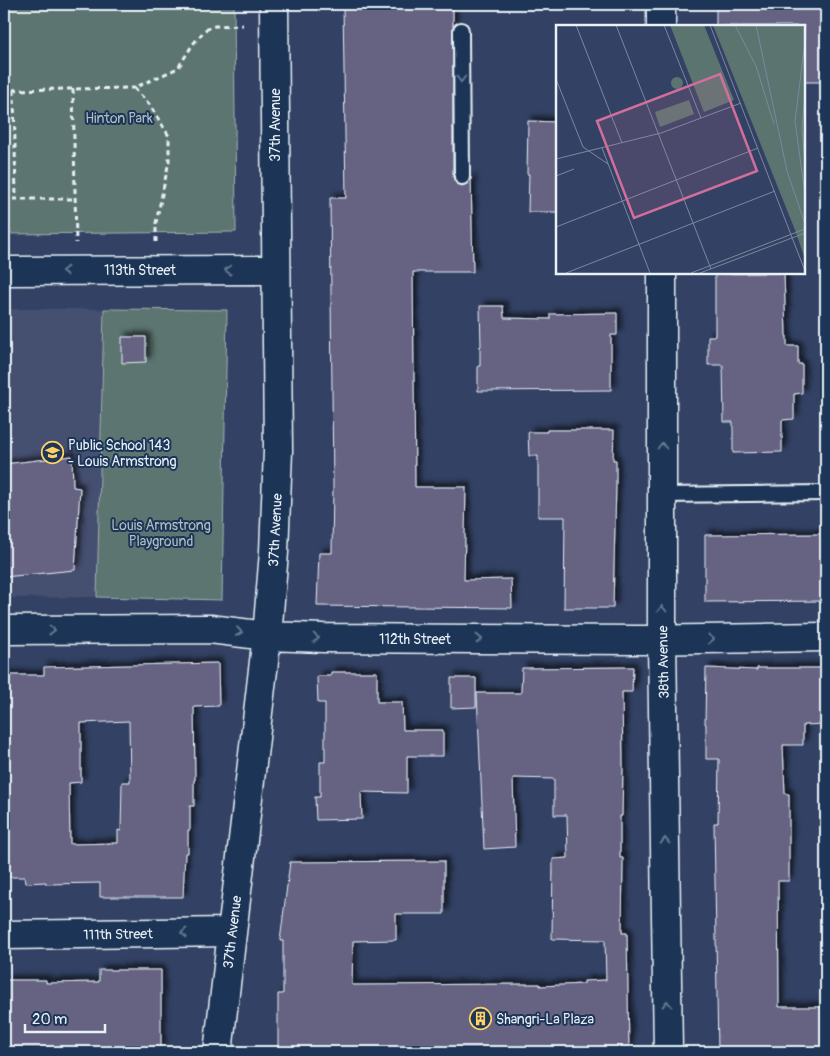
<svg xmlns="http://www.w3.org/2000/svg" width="830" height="1056" font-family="Pangolin,sans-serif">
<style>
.built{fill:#454f70}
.green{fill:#5b7470;stroke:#a2b2b4}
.building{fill:#656282;stroke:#e8f1f8;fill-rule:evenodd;filter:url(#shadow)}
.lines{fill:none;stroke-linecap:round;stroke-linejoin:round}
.lane-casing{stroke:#e8f1f8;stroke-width:18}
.street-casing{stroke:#e8f1f8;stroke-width:31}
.path{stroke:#e8f1f8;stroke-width:3;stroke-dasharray:5 4;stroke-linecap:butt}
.lane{stroke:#1d3557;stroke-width:14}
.street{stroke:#1d3557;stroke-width:28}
.oneway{stroke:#64778f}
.labels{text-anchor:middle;stroke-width:4;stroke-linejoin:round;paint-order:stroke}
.park-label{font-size:14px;fill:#b0bfc2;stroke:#1d3557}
.street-label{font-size:14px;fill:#e8f1f8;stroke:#1d3557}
.poi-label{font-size:14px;fill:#e8f1f8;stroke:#1d3557;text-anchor:start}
.inset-road{fill:none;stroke:#7b889f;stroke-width:1}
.view{fill:#d16f9a;fill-opacity:0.15;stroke:#d16f9a;stroke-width:2.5}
.inset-edge{fill:none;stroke:#e8f1f8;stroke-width:2.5}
</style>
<defs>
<filter id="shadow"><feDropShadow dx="4.5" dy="-4.5" stdDeviation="2.5" flood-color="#0009"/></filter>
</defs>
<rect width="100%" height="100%" fill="#334264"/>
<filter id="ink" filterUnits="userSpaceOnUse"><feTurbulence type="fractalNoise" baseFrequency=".02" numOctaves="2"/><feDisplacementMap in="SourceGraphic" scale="10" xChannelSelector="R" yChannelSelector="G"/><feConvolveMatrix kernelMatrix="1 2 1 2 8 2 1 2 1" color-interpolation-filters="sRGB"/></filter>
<g filter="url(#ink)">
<!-- built -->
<path class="built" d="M 4,309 L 104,309 L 97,597 L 4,598 Z"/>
<!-- green -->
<path class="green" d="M 4,4 L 234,4 L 236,232 L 4,234 Z
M 104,309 L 227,310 L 222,600 L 97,597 Z"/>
<!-- building -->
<path class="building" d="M 378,4 L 453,4 L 453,177 L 455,182 L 462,186 L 467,184 L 471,177 L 473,272 L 413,272 L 415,487 L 466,487 L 464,580 L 511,579 L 512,608 L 317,606 L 319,553 L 332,553 L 333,487 L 330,198 L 346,198 L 343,5 L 378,5 Z
M 716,4 L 826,4 L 826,82 L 804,82 L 804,26 L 716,26 Z
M 528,121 L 558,122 L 558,212 L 528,212 L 529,174 L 527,174 Z
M 784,273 L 786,336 L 787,336 L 787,346 L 798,346 L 798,364 L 802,364 L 802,393 L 794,394 L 794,419 L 782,420 L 782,452 L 733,453 L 733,422 L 724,422 L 723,365 L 708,365 L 708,336 L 715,336 L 715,274 Z
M 480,306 L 503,306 L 504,318 L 550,319 L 550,314 L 617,313 L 617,335 L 611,335 L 611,390 L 478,391 L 478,366 L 480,366 L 480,346 L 481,346 Z
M 122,337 L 146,337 L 146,362 L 122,363 Z
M 547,430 L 614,430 L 613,460 L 616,460 L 616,483 L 613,608 L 564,608 L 565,517 L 538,517 L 538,456 L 529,456 L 528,432 L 547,432 Z
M 72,456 L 73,487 L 80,488 L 75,570 L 4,577 L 4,464 Z
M 826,534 L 826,601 L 705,602 L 705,535 Z
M 218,663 L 219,706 L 194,707 L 195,780 L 194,780 L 194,806 L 190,806 L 190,830 L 188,830 L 188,853 L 185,853 L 183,897 L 100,897 L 100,883 L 46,884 L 46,882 L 26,883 L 25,877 L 4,877 L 4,770 L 7,770 L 5,675 L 44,675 L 44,667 ZM 129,721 L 130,782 L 122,782 L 121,831 L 118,830 L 118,843 L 70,844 L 69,783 L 81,782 L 81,723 Z
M 633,667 L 632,692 L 622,692 L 623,767 L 622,816 L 620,816 L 620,858 L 623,858 L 622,933 L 627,933 L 629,1052 L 278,1052 L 278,994 L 283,994 L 283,941 L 280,941 L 290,862 L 444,861 L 444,914 L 396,914 L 396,940 L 353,941 L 352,985 L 540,984 L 540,986 L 584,984 L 584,981 L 606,980 L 605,940 L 552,939 L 553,859 L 568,858 L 567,815 L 554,815 L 554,779 L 513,778 L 515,847 L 484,849 L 477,693 L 521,693 L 522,668 Z
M 706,668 L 757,670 L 757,668 L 826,668 L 826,724 L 803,725 L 803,745 L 783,745 L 785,794 L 789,794 L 789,881 L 778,881 L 779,1007 L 826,1007 L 826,1052 L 718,1052 L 714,823 L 718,823 L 719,759 L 706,759 L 706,724 L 705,724 Z
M 331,672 L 377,672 L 377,702 L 402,702 L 403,730 L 443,730 L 443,756 L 407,756 L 407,793 L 361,792 L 362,819 L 316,820 L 315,797 L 320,797 L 320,762 L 325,762 L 325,703 L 318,703 L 317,676 L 331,676 Z
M 451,678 L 476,678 L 476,707 L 451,708 Z
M 99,970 L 161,970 L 161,1052 L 4,1051 L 4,980 L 46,980 L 46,983 L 99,982 Z"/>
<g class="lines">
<defs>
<path id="lane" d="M 461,30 L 462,177
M 662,495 L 826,493"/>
<path id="street" d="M 661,4 L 661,26
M 4,271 L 276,270
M 662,272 L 662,640 L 668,1052
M 4,630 L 210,629 L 267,636 L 323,638 L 637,640 L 826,637
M 4,935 L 232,932
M 218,1052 L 267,636 L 274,552 L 278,451 L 274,4"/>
</defs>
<!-- lane casing -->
<use href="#lane" class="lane-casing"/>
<!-- street casing -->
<use href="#street" class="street-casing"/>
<!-- path -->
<path class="path" d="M 134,88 L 149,104 L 169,136 L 169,161 L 156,223 L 156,243
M 73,89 L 76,243
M 4,90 L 134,88 L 178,68 L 193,44 L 205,30 L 215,26 L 243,25
M 14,90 L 16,199
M 4,199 L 75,199"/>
<!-- lane -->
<use href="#lane" class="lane"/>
<!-- street -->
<use href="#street" class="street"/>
</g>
<!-- one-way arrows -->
<defs><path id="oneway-chevron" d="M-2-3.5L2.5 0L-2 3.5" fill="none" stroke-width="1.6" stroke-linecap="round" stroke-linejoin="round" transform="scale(1.25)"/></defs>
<g class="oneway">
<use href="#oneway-chevron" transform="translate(461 79) rotate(90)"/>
<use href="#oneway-chevron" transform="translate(228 270) rotate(180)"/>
<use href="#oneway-chevron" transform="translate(65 271) rotate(180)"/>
<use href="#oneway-chevron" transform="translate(662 446) rotate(-90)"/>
<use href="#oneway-chevron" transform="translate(662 609) rotate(-90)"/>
<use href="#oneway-chevron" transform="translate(52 630)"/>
<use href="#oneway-chevron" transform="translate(239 632) rotate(8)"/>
<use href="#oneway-chevron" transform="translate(316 638) rotate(1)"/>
<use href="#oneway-chevron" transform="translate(479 639)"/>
<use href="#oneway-chevron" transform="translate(711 639) rotate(-1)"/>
<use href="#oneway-chevron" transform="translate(665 841) rotate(-91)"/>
<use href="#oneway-chevron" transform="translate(184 933) rotate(179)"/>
<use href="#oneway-chevron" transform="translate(667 1004) rotate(-91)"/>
</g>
</g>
<!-- icons -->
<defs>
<symbol id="school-ring" viewBox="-11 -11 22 22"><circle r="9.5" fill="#1d3557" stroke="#ffd166" stroke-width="1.5"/><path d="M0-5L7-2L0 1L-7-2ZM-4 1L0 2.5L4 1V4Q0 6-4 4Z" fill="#ffd166"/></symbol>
<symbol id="building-ring" viewBox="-11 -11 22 22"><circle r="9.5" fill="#1d3557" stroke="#ffd166" stroke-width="1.5"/><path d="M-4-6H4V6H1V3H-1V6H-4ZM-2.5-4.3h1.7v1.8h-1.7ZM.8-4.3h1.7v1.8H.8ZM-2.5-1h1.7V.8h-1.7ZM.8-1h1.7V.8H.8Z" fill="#ffd166"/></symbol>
</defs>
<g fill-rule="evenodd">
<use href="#school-ring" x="40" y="440" width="25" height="25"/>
<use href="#building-ring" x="468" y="1006" width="25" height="25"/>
</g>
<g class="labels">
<!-- park labels -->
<g class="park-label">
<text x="119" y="123">Hinton Park</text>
<text x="161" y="530">Louis Armstrong<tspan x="161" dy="16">Playground</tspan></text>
</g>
<!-- street labels -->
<g class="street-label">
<text transform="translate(275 125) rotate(-90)" y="5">37th Avenue</text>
<text x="140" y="275">113th Street</text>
<text transform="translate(275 530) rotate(-87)" y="5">37th Avenue</text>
<text x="415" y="644">112th Street</text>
<text transform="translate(663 662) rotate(-91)" y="5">38th Avenue</text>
<text transform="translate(232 932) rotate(-83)" y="5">37th Avenue</text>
<text transform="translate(118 934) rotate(-1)" y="5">111th Street</text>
</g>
<!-- poi labels -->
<g class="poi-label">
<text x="68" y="450">Public School 143<tspan x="68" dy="16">- Louis Armstrong</tspan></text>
<text x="496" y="1024">Shangri-La Plaza</text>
</g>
</g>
<!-- overview -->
<g transform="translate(556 25)">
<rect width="249" height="249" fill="#334264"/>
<path d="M 114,0 L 148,0 L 178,75 L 148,87 ZM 157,0 L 249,0 L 249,234 L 239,205 ZM115 58a6 6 0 1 1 12 0a6 6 0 1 1-12 0ZM 133,75 L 138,89 L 104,102 L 99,87 Z" fill="#5b7470"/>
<path class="inset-road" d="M 20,0 L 66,118M 60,0 L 155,244M 108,0 L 145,93M 154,0 L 249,246M 179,0 L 200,41 L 218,99M 200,0 L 231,146 L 249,199M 249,17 L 239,96 L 249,169M 0,54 L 27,122 L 52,139M 249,68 L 246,104 L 249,138M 46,123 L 94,248M 0,134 L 105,108 L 185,78M 0,151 L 18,144M 0,202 L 202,123M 10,248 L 219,166M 135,248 L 249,204M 144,248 L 249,208"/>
<path class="view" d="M 164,49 L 201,146 L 78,193 L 41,96 Z"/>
<rect width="249" height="249" class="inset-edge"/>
</g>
<!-- margin -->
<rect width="830" height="1056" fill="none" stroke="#1d3557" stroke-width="20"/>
<rect x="10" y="10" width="810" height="1036" fill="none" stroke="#e8f1f8" stroke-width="2" filter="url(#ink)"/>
<!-- scale -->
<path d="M25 1024v8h80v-8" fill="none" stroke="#e8f1f8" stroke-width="2.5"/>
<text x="32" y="1024" font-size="15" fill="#e8f1f8" stroke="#1d3557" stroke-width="4" paint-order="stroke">20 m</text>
</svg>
